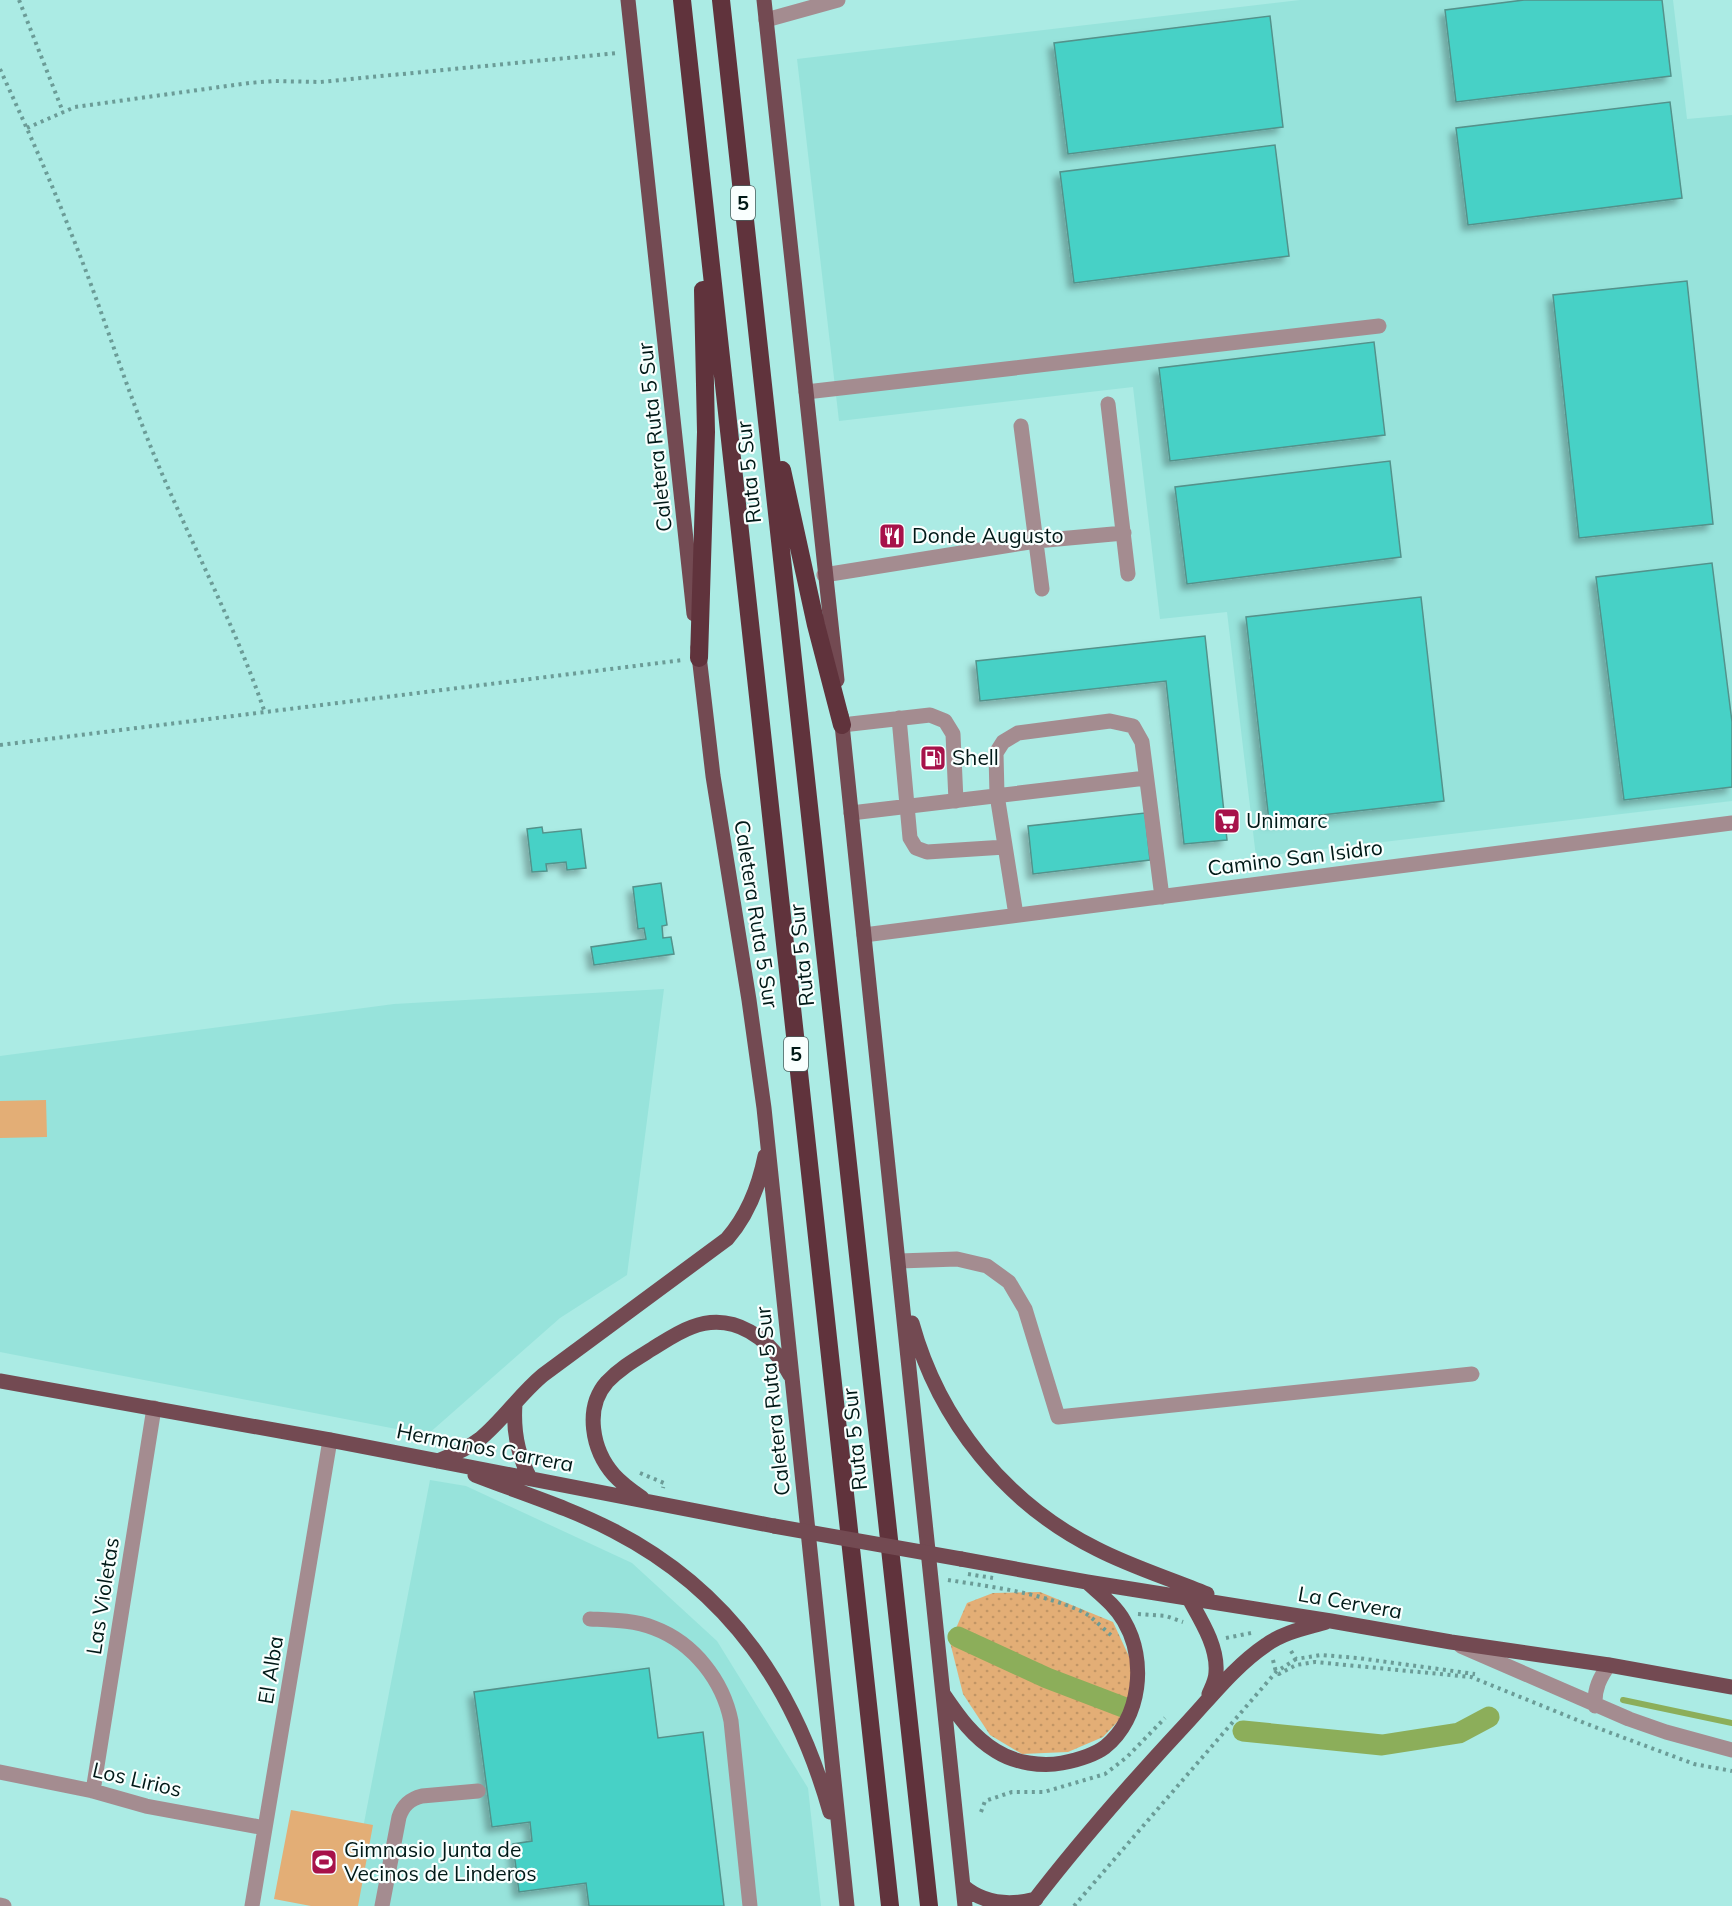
<svg xmlns="http://www.w3.org/2000/svg" width="1732" height="1906" font-family="Mulish,sans-serif">
<style>
.built{fill:#97e3db}
.grass{fill:url(#grass-dots)}
.pitch{fill:#e3ae76}
.lines{fill:none;stroke-linecap:round;stroke-linejoin:round}
.stream{stroke:#8cae5a;stroke-width:6}
.canal{stroke:#8cae5a;stroke-width:21}
.building{fill:#47d1c6;stroke:#53928b;stroke-width:1.5;filter:url(#shadow)}
.path{stroke:#6b9c97;stroke-width:4;stroke-dasharray:3 4.5;stroke-linecap:butt}
.minor{stroke:#a48c90;stroke-width:15}
.major{stroke:#734a52;stroke-width:15}
.highway{stroke:#60333c;stroke-width:18}
.path-bridge{stroke:#6b9c97;stroke-width:4;stroke-dasharray:3 4.5;stroke-linecap:butt}
.major-bridge{stroke:#734a52;stroke-width:15}
.labels{text-anchor:middle;stroke-width:4.5;stroke-linejoin:round;paint-order:stroke}
.shield{fill:#f9fffe;stroke:#4b5e5c;stroke-width:1.5}
.shield-label{font-size:20px;font-weight:bold;fill:#001917}
.street-label{font-size:21px;fill:#001917;stroke:#f9fffe}
.poi-label{font-size:21px;fill:#001917;stroke:#f9fffe;text-anchor:start}
</style>
<defs>
<pattern id="grass-dots" width="8" height="8" patternUnits="userSpaceOnUse" patternTransform="scale(1.5)"><rect width="8" height="8" fill="#e3ae76"/><path d="M2 2h.1M6 6h.1" fill="none" stroke="#c19565" stroke-width="1.8" stroke-linecap="round"/></pattern>
<filter id="shadow"><feDropShadow dx="-5.5" dy="5.5" stdDeviation="3" flood-color="#0004"/></filter>
</defs>
<rect width="100%" height="100%" fill="#abebe4"/>
<!-- built -->
<path class="built" d="M 1300,0 L 1673,0 L 1687,119 L 1732,115 L 1732,801 L 1256,857 L 1227,612 L 1160,619 L 1133,387 L 839,421 L 797,59 Z
M 664,989 L 627,1275 L 560,1318 L 427,1435 L 0,1352 L 0,1056 L 394,1004 Z
M 430,1480 L 466,1486 L 632,1563 L 717,1641 L 808,1788 L 821,1906 L 348,1906 Z"/>
<!-- grass -->
<path class="grass" d="M 1040,1592 L 1113,1622 L 1133,1665 L 1130,1700 L 1121,1718 L 1103,1737 L 1068,1752 L 1022,1754 L 990,1735 L 963,1694 L 950,1642 L 967,1603 L 993,1593 Z"/>
<!-- pitch -->
<path class="pitch" d="M 46,1100 L 47,1137 L 0,1138 L 0,1101 Z
M 291,1810 L 373,1825 L 358,1906 L 311,1906 L 274,1899 Z"/>
<g class="lines">
<!-- stream -->
<path class="stream" d="M 1623,1700 L 1732,1723"/>
<!-- canal -->
<path class="canal" d="M 958,1637 L 1047,1678 L 1123,1707
M 1243,1731 L 1382,1745 L 1459,1733 L 1489,1717"/>
</g>
<!-- building -->
<path class="building" d="M 1524,0 L 1662,0 L 1671,76 L 1456,102 L 1445,10 Z
M 1270,16 L 1283,127 L 1068,154 L 1054,43 Z
M 1670,102 L 1682,198 L 1468,225 L 1456,128 Z
M 1275,145 L 1289,256 L 1074,283 L 1060,172 Z
M 1687,281 L 1713,524 L 1579,538 L 1553,295 Z
M 1374,342 L 1385,435 L 1170,461 L 1159,368 Z
M 1390,461 L 1401,557 L 1187,584 L 1175,487 Z
M 1712,563 L 1732,722 L 1732,787 L 1624,800 L 1596,577 Z
M 1421,597 L 1444,801 L 1269,821 L 1246,617 Z
M 1205,636 L 1227,840 L 1184,844 L 1166,681 L 980,701 L 976,661 Z
M 1145,813 L 1150,860 L 1033,874 L 1028,826 Z
M 542,827 L 543,833 L 581,829 L 586,868 L 567,870 L 566,862 L 546,864 L 547,871 L 532,872 L 527,829 Z
M 661,883 L 667,925 L 662,926 L 663,938 L 671,937 L 674,954 L 594,965 L 591,947 L 646,939 L 644,928 L 638,929 L 633,887 Z
M 649,1668 L 658,1738 L 703,1732 L 724,1906 L 589,1906 L 586,1883 L 519,1892 L 513,1844 L 532,1841 L 530,1822 L 492,1827 L 474,1692 Z"/>
<g class="lines">
<!-- path -->
<path class="path" d="M 19,0 L 63,112
M 0,69 C 24,122 48,174 69,228 C 99,301 122,376 152,450 C 188,538 234,622 265,713
M 27,128 L 75,107 L 249,83 L 273,81 L 320,82 L 618,53
M 0,745 L 683,660
M 538,1458 L 548,1458 L 558,1465
M 640,1473 L 664,1483 L 663,1488
M 948,1580 C 993,1587 1042,1593 1083,1612 C 1094,1618 1102,1628 1111,1635
M 1138,1614 L 1166,1616 L 1183,1622
M 1226,1638 L 1251,1633
M 1291,1651 L 1296,1659 L 1321,1655 L 1358,1658 L 1475,1674
M 1273,1660 L 1276,1672 L 1279,1674 L 1296,1665 L 1315,1662 L 1471,1677 L 1587,1724 L 1694,1764 L 1732,1771
M 981,1812 L 985,1801 L 1012,1792 L 1044,1792 L 1105,1774 L 1127,1757 L 1165,1718
M 1074,1906 L 1276,1672 L 1296,1659"/>
<!-- minor -->
<path class="minor" d="M 766,20 L 838,0
M 806,392 L 1379,326
M 1108,404 L 1128,574
M 1021,426 L 1042,589
M 824,575 L 1036,541 L 1124,533
M 899,718 L 910,838 L 916,848 L 927,852 L 1005,847
M 842,725 L 930,715 L 945,721 L 953,734 L 956,801
M 851,813 L 1146,778
M 1016,915 L 997,795 L 996,753 L 1003,742 L 1018,733 L 1110,721 L 1133,726 L 1142,742 L 1162,897
M 864,935 L 1732,823
M 899,1261 L 957,1259 L 987,1266 L 1009,1282 L 1025,1309 L 1058,1417 L 1472,1374
M 590,1619 C 611,1620 634,1620 654,1628 C 694,1643 723,1681 731,1721 L 750,1906
M 1461,1646 L 1629,1719 L 1666,1732 L 1732,1750
M 1595,1706 C 1594,1689 1600,1677 1609,1665
M 0,1772 L 93,1791 L 146,1806 L 265,1828
M 93,1791 L 154,1408
M 0,1905 L 4,1906
M 252,1906 L 330,1440
M 382,1906 L 399,1817 C 403,1805 410,1799 422,1796 L 478,1791"/>
<!-- major -->
<path class="major" d="M 628,0 L 694,614
M 764,0 L 837,680
M 698,647 L 713,776 L 749,1000 L 764,1108 L 847,1906
M 841,715 L 965,1906
M 912,1323 C 939,1421 1006,1504 1097,1549 C 1132,1567 1171,1579 1207,1594
M 0,1381 L 330,1440 L 774,1526
M 515,1404 C 513,1431 517,1454 530,1478
M 438,1461 C 453,1455 467,1449 480,1439 C 503,1420 520,1394 543,1375 L 727,1239 C 747,1216 759,1186 765,1156
M 475,1475 C 521,1493 570,1508 614,1531 C 730,1591 795,1688 830,1812
M 642,1498 C 632,1491 622,1484 614,1475 C 592,1450 584,1408 607,1382 C 620,1368 636,1359 652,1349 C 665,1341 678,1332 692,1327 C 734,1311 771,1339 790,1375
M 961,1559 L 1087,1582 L 1331,1621 L 1451,1642 L 1609,1665 L 1732,1687
M 1188,1597 C 1200,1619 1218,1646 1216,1672 C 1216,1680 1212,1687 1209,1694
M 944,1695 C 959,1717 973,1737 996,1751 C 1015,1763 1042,1767 1062,1763 C 1077,1760 1093,1756 1105,1747 C 1141,1718 1147,1660 1124,1621 C 1115,1605 1100,1594 1087,1582
M 963,1886 C 984,1904 1009,1906 1036,1899
M 1030,1906 C 1078,1843 1131,1783 1185,1725 C 1211,1697 1235,1666 1266,1645 C 1284,1632 1306,1628 1326,1622"/>
<!-- highway -->
<path class="highway" d="M 682,0 L 890,1906
M 721,0 L 929,1906
M 782,470 L 816,625 L 842,725
M 699,658 L 706,432 L 703,290"/>
<!-- path-bridge -->
<path class="path-bridge" d="M 968,1574 L 993,1578"/>
<!-- major-bridge -->
<path class="major-bridge" d="M 774,1526 L 961,1559"/>
</g>
<!-- icons -->
<defs>
<symbol id="restaurant-square" viewBox="-11 -11 22 22"><rect x="-9" y="-9" width="18" height="18" rx="4" fill="#a7124a" stroke="#f9fffe"/><path d="M-5-6h1v4h1v-4h1v4h1v-4h1v5L-1.5 .5V6h-2V.5L-5-1ZM5-6V6H3V1.5H1.5Q1.5-4 5-6Z" fill="#fff"/></symbol>
<symbol id="fuel-square" viewBox="-11 -11 22 22"><rect x="-9" y="-9" width="18" height="18" rx="4" fill="#a7124a" stroke="#f9fffe"/><path d="M-5.5-6h7V0h2V4h1.3V-2.5L3-4.5l.8-.8L6-3V5H2.5V1h-1V6h-7ZM-4.2-4.7v3.2H.2V-4.7Z" fill="#fff"/></symbol>
<symbol id="supermarket-square" viewBox="-11 -11 22 22"><rect x="-9" y="-9" width="18" height="18" rx="4" fill="#a7124a" stroke="#f9fffe"/><path d="M-6-5.5h2.5l.6 2H6L4.5 2H-2.5L-4.4-4H-6ZM-1.5 3.2a1.3 1.3 0 1 0 .1 0ZM3 3.2a1.3 1.3 0 1 0 .1 0Z" fill="#fff"/></symbol>
<symbol id="stadium-square" viewBox="-11 -11 22 22"><rect x="-9" y="-9" width="18" height="18" rx="4" fill="#a7124a" stroke="#f9fffe"/><path d="M0-5a6.5 5 0 1 0 0 10a6.5 5 0 1 0 0-10ZM-3.5-1.8h7v3.6h-7Z" fill="#fff"/></symbol>
</defs>
<g fill-rule="evenodd">
<use href="#restaurant-square" x="877" y="521" width="30" height="30"/>
<use href="#fuel-square" x="918" y="743" width="30" height="30"/>
<use href="#supermarket-square" x="1212" y="806" width="30" height="30"/>
<use href="#stadium-square" x="309" y="1847" width="30" height="30"/>
</g>
<g class="labels">
<!-- shield labels -->
<g class="shield">
<rect x="731" y="186" width="24" height="34" rx="4.5"/>
<rect x="784" y="1037" width="24" height="34" rx="4.5"/>
</g>
<g class="shield-label">
<text x="743" y="210">5</text>
<text x="796" y="1061">5</text>
</g>
<!-- street labels -->
<g class="street-label">
<text transform="translate(655 437) rotate(-96)" y="7">Caletera Ruta 5 Sur</text>
<text transform="translate(749 472) rotate(-96)" y="7">Ruta 5 Sur</text>
<text transform="translate(1295 858) rotate(-7)" y="7">Camino San Isidro</text>
<text transform="translate(756 914) rotate(81)" y="7">Caletera Ruta 5 Sur</text>
<text transform="translate(802 955) rotate(-96)" y="7">Ruta 5 Sur</text>
<text transform="translate(773 1401) rotate(-96)" y="7">Caletera Ruta 5 Sur</text>
<text transform="translate(855 1439) rotate(-96)" y="7">Ruta 5 Sur</text>
<text transform="translate(485 1448) rotate(11)" y="7">Hermanos Carrera</text>
<text transform="translate(103 1596) rotate(-81)" y="7">Las Violetas</text>
<text transform="translate(1350 1603) rotate(10)" y="7">La Cervera</text>
<text transform="translate(271 1670) rotate(-81)" y="7">El Alba</text>
<text transform="translate(137 1780) rotate(13)" y="7">Los Lirios</text>
</g>
<!-- poi labels -->
<g class="poi-label">
<text x="912" y="543">Donde Augusto</text>
<text x="952" y="765">Shell</text>
<text x="1246" y="828">Unimarc</text>
<text x="344" y="1857">Gimnasio Junta de<tspan x="344" dy="24">Vecinos de Linderos</tspan></text>
</g>
</g>
</svg>
